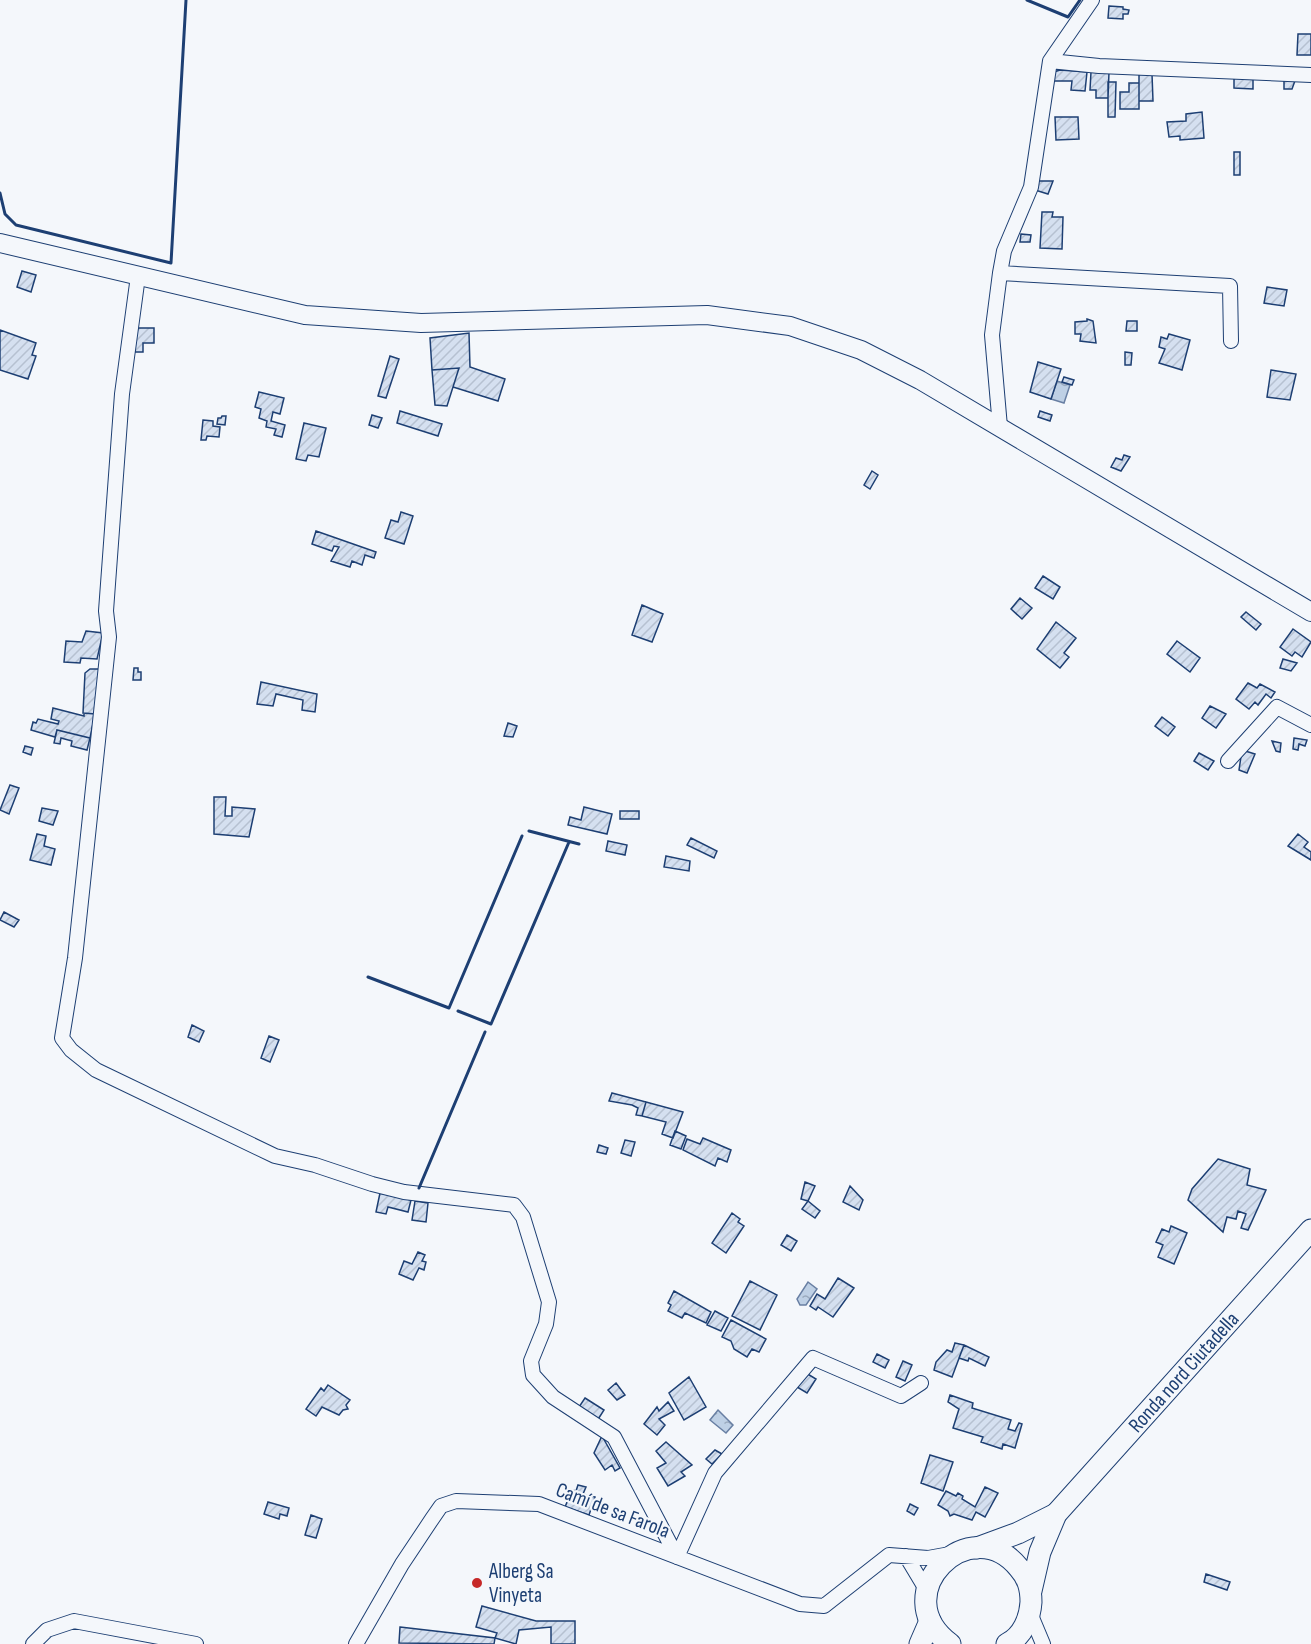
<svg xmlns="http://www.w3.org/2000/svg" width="1311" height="1644" font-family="'Sofia Sans Condensed',sans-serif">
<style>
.water{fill:url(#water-ripples);stroke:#687fa3;stroke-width:1.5}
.building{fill:url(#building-hatch);stroke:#1d3f73;stroke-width:1.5}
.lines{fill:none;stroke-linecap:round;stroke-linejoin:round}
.street-casing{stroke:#1d3f73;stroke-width:16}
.secondary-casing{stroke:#1d3f73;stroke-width:20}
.primary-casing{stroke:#1d3f73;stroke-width:23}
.street{stroke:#f4f7fb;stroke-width:14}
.secondary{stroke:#f4f7fb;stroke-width:18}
.primary{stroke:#f4f7fb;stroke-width:21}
.wall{stroke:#1d3f73;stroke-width:3}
.poi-dot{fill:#c62828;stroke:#f4f7fb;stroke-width:2}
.labels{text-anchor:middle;stroke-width:4.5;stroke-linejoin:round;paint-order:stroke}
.street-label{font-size:21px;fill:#1d3f73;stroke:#f4f7fb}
.poi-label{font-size:21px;fill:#1d3f73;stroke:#f4f7fb;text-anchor:start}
</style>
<defs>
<pattern id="water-ripples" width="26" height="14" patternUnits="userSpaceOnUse" patternTransform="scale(1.5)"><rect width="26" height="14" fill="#bed0e5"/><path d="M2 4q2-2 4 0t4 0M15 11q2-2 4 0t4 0" fill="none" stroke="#9aaabe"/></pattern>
<pattern id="building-hatch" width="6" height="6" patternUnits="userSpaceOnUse" patternTransform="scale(1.5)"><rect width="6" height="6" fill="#d5e0f0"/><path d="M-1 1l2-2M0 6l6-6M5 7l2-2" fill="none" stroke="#b6c1d1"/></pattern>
</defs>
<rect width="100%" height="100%" fill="#f4f7fb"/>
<!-- water -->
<path class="water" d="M 1057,381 L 1070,385 L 1064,403 L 1051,399 Z
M 808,1282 L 817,1289 L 806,1305 L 800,1305 L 797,1299 Z
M 718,1410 L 733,1425 L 726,1433 L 710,1420 Z"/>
<!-- building -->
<path class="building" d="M 1109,6 L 1123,7 L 1123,9 L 1129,10 L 1128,14 L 1123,14 L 1123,19 L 1108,18 Z
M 1298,34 L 1311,34 L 1311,55 L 1297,55 Z
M 1060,70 L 1087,72 L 1085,91 L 1071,90 L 1072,81 L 1048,81 L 1054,72 Z
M 1091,72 L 1109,72 L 1108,98 L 1096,98 L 1096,90 L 1090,90 Z
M 1139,74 L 1152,74 L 1153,101 L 1139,101 Z
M 1234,76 L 1253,76 L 1253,89 L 1234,88 Z
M 1284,77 L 1296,78 L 1292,89 L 1284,89 Z
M 1108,82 L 1116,82 L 1115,117 L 1108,117 Z
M 1129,83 L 1139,83 L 1139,109 L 1120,109 L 1120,92 L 1129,92 Z
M 1202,112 L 1204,138 L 1180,140 L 1180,136 L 1169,137 L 1167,122 L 1186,121 L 1186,114 Z
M 1055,117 L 1078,117 L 1079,139 L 1056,140 Z
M 1234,152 L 1240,152 L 1240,175 L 1234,175 Z
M 1038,181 L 1053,181 L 1048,194 L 1035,190 Z
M 1042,212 L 1053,212 L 1052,217 L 1063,217 L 1062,249 L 1040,248 Z
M 1021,234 L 1031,235 L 1030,242 L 1020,242 Z
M 22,271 L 36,275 L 31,292 L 17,287 Z
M 1267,287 L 1287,290 L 1284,306 L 1264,303 Z
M 1087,319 L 1093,321 L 1096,343 L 1080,341 L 1081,334 L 1075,334 L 1075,322 L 1087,321 Z
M 1127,321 L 1137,321 L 1137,331 L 1126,331 Z
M 135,328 L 154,328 L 154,343 L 143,343 L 143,352 L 135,352 Z
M 0,330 L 36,343 L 32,355 L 36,356 L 28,379 L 0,370 Z
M 469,333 L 470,367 L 505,379 L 498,401 L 453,387 L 459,368 L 432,370 L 430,338 Z
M 1169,334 L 1190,340 L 1182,370 L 1159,363 L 1165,349 L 1159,347 L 1161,337 L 1167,339 Z
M 1125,352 L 1132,353 L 1131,365 L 1125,365 Z
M 390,356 L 399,359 L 386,398 L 378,396 Z
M 1038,362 L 1061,369 L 1051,399 L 1030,392 Z
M 459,368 L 447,406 L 435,405 L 432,370 Z
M 1271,370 L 1296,374 L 1290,400 L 1267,397 Z
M 1064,377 L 1074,380 L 1072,385 L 1062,382 Z
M 259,392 L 284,398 L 280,414 L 273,412 L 271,421 L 285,425 L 282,437 L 274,435 L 276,429 L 266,427 L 267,421 L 259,418 L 261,409 L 255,407 Z
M 400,411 L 442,424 L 438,436 L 397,423 Z
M 1040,411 L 1052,415 L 1050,421 L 1038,417 Z
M 372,415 L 382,418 L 378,428 L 369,425 Z
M 222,416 L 226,416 L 225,425 L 217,424 L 218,418 L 221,418 Z
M 203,420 L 213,421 L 213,426 L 220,427 L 219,437 L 207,436 L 206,440 L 201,440 Z
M 304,423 L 326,428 L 319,457 L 308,455 L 306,461 L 296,459 Z
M 1124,455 L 1130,457 L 1121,471 L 1111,467 L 1116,458 L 1122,460 Z
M 872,471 L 878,475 L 870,489 L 864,485 Z
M 401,512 L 413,516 L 404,544 L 385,538 L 391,520 L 398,522 Z
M 316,531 L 376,552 L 374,558 L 365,555 L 362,565 L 352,561 L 350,567 L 331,561 L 339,547 L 334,546 L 332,551 L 312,544 Z
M 1043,576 L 1060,587 L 1053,599 L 1035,588 Z
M 1020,598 L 1032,608 L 1022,619 L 1011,609 Z
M 642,605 L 663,614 L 652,642 L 632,635 Z
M 1246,612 L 1261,624 L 1256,630 L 1241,617 Z
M 1056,622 L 1076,638 L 1064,653 L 1069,657 L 1060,668 L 1037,649 Z
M 1293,629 L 1311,642 L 1302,657 L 1295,652 L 1292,656 L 1280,647 Z
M 86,631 L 103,633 L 97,659 L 81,658 L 80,663 L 64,662 L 66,641 L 82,642 Z
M 1177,641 L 1200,658 L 1190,672 L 1167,654 Z
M 1283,659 L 1297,663 L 1291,671 L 1280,668 Z
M 134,668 L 138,668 L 138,672 L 141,672 L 141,680 L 133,680 Z
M 90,669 L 99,669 L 95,714 L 83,713 L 85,673 Z
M 261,682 L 317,694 L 315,712 L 302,710 L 303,700 L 276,694 L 273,706 L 257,704 Z
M 1248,683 L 1257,688 L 1260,684 L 1275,692 L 1271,698 L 1266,694 L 1258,705 L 1255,702 L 1249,709 L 1236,699 Z
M 1210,706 L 1226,714 L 1216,728 L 1202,718 Z
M 53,708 L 84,716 L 84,713 L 95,714 L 90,738 L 57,730 L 55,737 L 31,730 L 33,722 L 36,723 L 38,719 L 58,724 L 59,721 L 51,719 Z
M 1162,717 L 1175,727 L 1168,736 L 1155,726 Z
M 508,723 L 517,726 L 513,737 L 504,736 Z
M 57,730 L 90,738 L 87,750 L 71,746 L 72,741 L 61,738 L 60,744 L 54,743 Z
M 1294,738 L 1307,740 L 1305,746 L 1299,744 L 1298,750 L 1293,749 Z
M 1272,741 L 1281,743 L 1280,752 L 1276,751 Z
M 25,746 L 33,748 L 31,755 L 23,752 Z
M 1242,750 L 1255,754 L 1247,773 L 1239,770 Z
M 1199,753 L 1214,761 L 1208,770 L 1194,761 Z
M 10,785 L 19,788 L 9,814 L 0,810 Z
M 214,797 L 226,797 L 225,816 L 232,816 L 232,807 L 255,809 L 249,837 L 214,834 Z
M 584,807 L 612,814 L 607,834 L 568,825 L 570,817 L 581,820 Z
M 42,808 L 58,811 L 53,825 L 39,821 Z
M 620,811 L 639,811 L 639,819 L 620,819 Z
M 37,834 L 46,836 L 44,846 L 55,849 L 51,865 L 30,860 Z
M 1298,834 L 1308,842 L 1304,847 L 1311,852 L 1311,860 L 1288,846 Z
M 691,838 L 717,851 L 714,858 L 687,845 Z
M 608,841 L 627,845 L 625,855 L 606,851 Z
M 666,856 L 690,861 L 689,871 L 664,867 Z
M 4,912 L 19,920 L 14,927 L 0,920 Z
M 192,1025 L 204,1031 L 199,1042 L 188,1037 Z
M 269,1036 L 279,1040 L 270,1062 L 261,1058 Z
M 612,1093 L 646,1102 L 642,1116 L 636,1115 L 638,1108 L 632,1105 L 609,1101 Z
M 646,1102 L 683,1112 L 673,1138 L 662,1134 L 666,1122 L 642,1116 Z
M 675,1131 L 686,1136 L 681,1149 L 670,1145 Z
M 703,1138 L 731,1150 L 727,1162 L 718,1158 L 715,1166 L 683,1150 L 687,1139 L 700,1144 Z
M 625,1140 L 635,1142 L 631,1156 L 621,1153 Z
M 599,1145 L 608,1148 L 606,1154 L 597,1152 Z
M 1218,1159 L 1250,1169 L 1247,1185 L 1266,1190 L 1248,1230 L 1241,1228 L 1246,1214 L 1238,1211 L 1236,1219 L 1227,1217 L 1223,1232 L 1188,1200 L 1192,1189 Z
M 805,1182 L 815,1186 L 808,1201 L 801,1199 Z
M 850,1186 L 863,1200 L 859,1210 L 843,1202 Z
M 380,1193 L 411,1200 L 408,1212 L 388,1207 L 386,1214 L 376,1212 Z
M 415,1201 L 428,1203 L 426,1222 L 412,1220 Z
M 808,1201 L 820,1211 L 815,1218 L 802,1209 Z
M 732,1213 L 740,1219 L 738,1222 L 744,1226 L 726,1253 L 712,1243 Z
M 1171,1226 L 1187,1233 L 1174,1264 L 1158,1257 L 1163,1245 L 1156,1242 L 1162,1229 L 1169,1232 Z
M 787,1235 L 797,1241 L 791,1251 L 781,1245 Z
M 418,1252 L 425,1255 L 422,1261 L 426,1262 L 424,1270 L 419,1268 L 413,1280 L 399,1274 L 404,1261 L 412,1264 Z
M 838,1278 L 854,1288 L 833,1317 L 818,1307 L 816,1310 L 810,1306 L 817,1294 L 825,1299 Z
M 750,1281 L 777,1295 L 760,1330 L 732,1316 Z
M 674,1291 L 711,1312 L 706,1323 L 685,1313 L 682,1318 L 668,1311 L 671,1305 L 668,1303 Z
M 715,1311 L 728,1318 L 721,1331 L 707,1325 Z
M 731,1320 L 766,1339 L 759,1352 L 752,1349 L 747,1357 L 734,1349 L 731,1341 L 722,1337 Z
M 955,1343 L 964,1345 L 952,1377 L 934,1370 L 936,1362 L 947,1350 L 952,1352 Z
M 964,1345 L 989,1357 L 985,1366 L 969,1358 L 968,1361 L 959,1358 Z
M 877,1354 L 889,1360 L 885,1368 L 873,1362 Z
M 903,1361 L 912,1365 L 905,1381 L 896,1377 Z
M 806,1373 L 816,1379 L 807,1393 L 797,1387 Z
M 689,1377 L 706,1407 L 684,1420 L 669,1393 Z
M 616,1383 L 625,1395 L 617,1400 L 608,1390 Z
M 328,1385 L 350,1400 L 346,1405 L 348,1409 L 343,1410 L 339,1415 L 322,1407 L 316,1416 L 306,1409 L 321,1388 L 324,1391 Z
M 950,1395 L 973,1403 L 972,1408 L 1011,1420 L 1008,1429 L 1015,1431 L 1019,1423 L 1022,1424 L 1015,1448 L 1003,1444 L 1002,1449 L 981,1442 L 983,1437 L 953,1428 L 959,1409 L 948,1402 Z
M 585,1398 L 604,1410 L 597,1421 L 577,1410 Z
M 668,1402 L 674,1411 L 659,1419 L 665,1425 L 657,1435 L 644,1424 L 657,1407 L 659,1411 Z
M 602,1436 L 620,1468 L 615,1471 L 612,1465 L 605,1470 L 594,1453 Z
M 666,1442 L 692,1465 L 681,1472 L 685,1476 L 668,1486 L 657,1468 L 666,1463 L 656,1451 Z
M 715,1450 L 722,1454 L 712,1464 L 706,1459 Z
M 930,1455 L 953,1462 L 943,1491 L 921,1483 Z
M 578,1485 L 586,1487 L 583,1494 L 595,1497 L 589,1515 L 565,1507 L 572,1490 L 576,1491 Z
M 985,1487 L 998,1493 L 985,1517 L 976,1512 L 972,1520 L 954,1514 L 950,1516 L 948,1511 L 938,1505 L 946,1491 L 956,1496 L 958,1493 L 963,1496 L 962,1499 L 975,1507 Z
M 268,1502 L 289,1508 L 287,1516 L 280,1514 L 279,1519 L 264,1514 Z
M 910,1504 L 918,1508 L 914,1515 L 907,1511 Z
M 311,1515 L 322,1519 L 316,1538 L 305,1535 Z
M 1206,1574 L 1230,1582 L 1227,1590 L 1204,1582 Z
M 482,1606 L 536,1621 L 575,1621 L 575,1644 L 551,1644 L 551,1627 L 519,1630 L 516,1644 L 495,1638 L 497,1633 L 476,1627 Z
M 400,1627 L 495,1638 L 494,1644 L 399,1643 Z"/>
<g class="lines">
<defs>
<path id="street" d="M 1050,61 L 1099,66 L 1311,75
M 1000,273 L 1230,286 L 1231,341
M 138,276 L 122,394 L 106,611 L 109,637 L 75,958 L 62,1038 L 71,1050 L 96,1070 L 275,1156 L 315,1165 L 372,1184 L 404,1192 L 514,1205 L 523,1217 L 549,1302 L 546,1324 L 531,1361 L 533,1375 L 553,1397 L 614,1437 L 677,1557
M 1000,427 L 992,335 L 1000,273 L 1004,251 L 1031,187 L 1050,61 L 1092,0
M 1228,761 L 1277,707 L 1311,725
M 906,1556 L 927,1591
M 677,1557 L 715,1473 L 813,1358 L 901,1396 L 921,1383
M 1030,1613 L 1043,1644
M 33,1644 L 47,1630 L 74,1621 L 196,1644
M 356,1644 L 402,1564 L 432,1519 L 441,1506 L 456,1501 L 539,1504 L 800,1604 L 824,1606 L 889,1555 L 928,1558 L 950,1554"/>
<path id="secondary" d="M 0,243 L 305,315 L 421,323 L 707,315 L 790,326 L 861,350 L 920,380 L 1311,612"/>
<g id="primary">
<path d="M 977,1548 L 1018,1533 L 1056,1514"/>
<path id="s1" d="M 1031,1591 L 1040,1552 L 1056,1514 L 1311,1230"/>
<path d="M 920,1644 L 930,1621"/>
<path d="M 950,1644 C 883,1594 971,1508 1019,1568 C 1028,1578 1031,1588 1031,1602 C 1030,1618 1023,1636 1007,1644"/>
</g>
</defs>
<!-- street casing -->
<use href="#street" class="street-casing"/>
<!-- secondary casing -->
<use href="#secondary" class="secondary-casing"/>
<!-- primary casing -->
<use href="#primary" class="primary-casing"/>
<!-- street -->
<use href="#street" class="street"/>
<!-- secondary -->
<use href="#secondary" class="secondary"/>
<!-- primary -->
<use href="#primary" class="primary"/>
<!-- wall -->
<path class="wall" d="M 1027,0 L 1068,17 L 1080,0
M 0,193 L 5,214 L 16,225 L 171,263 L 186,0
M 529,831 L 579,844
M 368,977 L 449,1008 L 522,836
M 458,1011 L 491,1024 L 569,842
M 419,1188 L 485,1032"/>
</g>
<!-- markers -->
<circle class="poi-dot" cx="477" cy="1583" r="6"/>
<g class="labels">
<!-- street labels -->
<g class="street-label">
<text dy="7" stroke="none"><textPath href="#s1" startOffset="272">Ronda nord Ciutadella</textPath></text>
<text transform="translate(613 1510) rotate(21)" y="7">Camí de sa Farola</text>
</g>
<!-- poi labels -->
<g class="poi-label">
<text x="489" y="1578">Alberg Sa<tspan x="489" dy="24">Vinyeta</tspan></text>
</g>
</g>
</svg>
